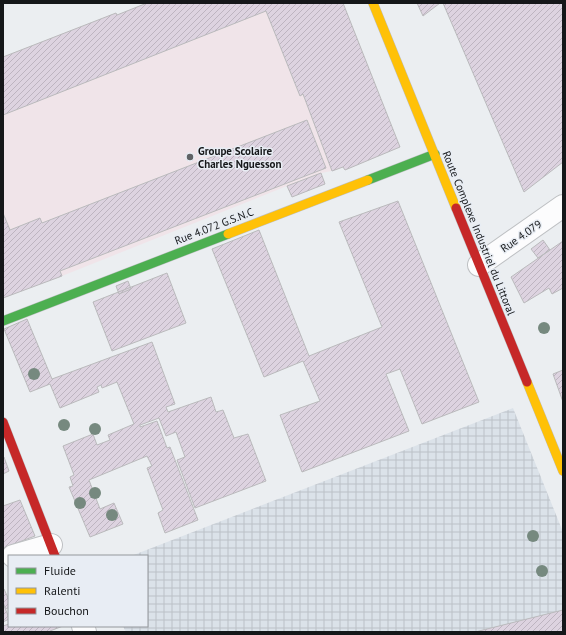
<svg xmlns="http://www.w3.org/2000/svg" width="566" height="635" font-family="'PT Sans',sans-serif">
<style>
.industrial{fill:url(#industrial-grid)}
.education{fill:#f0e4e9}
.building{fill:url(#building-hatch);stroke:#bababc}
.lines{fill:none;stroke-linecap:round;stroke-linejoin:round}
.street-casing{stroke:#bec0c3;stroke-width:24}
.fast-casing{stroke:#bec0c3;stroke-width:10}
.slow-casing{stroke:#bec0c3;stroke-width:10}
.jam-casing{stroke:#bec0c3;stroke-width:10}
.street{stroke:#fcfcfd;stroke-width:22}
.fast{stroke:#4caf50;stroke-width:9}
.slow{stroke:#ffc107;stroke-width:9}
.jam{stroke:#c62828;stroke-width:9}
.tree{fill:#76897f}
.poi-dot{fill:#606265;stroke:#e8edf4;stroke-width:1.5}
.labels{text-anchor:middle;stroke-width:3;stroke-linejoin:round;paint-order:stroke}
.poi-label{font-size:11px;font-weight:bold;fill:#151719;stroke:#e8edf4;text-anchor:start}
.street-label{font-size:11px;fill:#151719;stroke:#e8edf4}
</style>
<defs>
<pattern id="industrial-grid" width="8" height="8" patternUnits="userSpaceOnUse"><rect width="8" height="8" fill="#dbe2e9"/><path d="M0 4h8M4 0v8" fill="none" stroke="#bbc1c7"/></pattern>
<pattern id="building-hatch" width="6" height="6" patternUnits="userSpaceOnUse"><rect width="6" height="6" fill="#ddd3e0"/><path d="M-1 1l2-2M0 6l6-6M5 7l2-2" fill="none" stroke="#bdb4c0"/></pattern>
</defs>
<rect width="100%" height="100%" fill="#ebeef1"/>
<!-- industrial -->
<path class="industrial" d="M 513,408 L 563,532 L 563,632 L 126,632 L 123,626 L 147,626 L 147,556 L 131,556 Z"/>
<!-- education -->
<path class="education" d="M 147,3 L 343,3 L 400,147 L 345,170 L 343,167 L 332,171 L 321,173 L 325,184 L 292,197 L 287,186 L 62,276 L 3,298 L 3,57 L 116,13 L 117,15 Z"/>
<!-- building -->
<path class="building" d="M 147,3 L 343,3 L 400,147 L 345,170 L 343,167 L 332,171 L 303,94 L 300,96 L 266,11 L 3,115 L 3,57 L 116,13 L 117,15 Z
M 417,3 L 440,3 L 423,16 Z
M 443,3 L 562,3 L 563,6 L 563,162 L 524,192 Z
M 307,120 L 326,168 L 60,271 L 62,276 L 3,298 L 3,213 L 10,230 L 40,218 L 42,223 Z
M 321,173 L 325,184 L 292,197 L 287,186 Z
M 398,201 L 479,402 L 422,424 L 400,369 L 386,374 L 409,431 L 302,472 L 280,415 L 320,401 L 303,361 L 264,377 L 212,249 L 259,230 L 309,356 L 382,327 L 339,222 Z
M 543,240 L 550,250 L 538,258 L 531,249 Z
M 563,241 L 563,288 L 552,294 L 549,288 L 524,303 L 511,277 Z
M 167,273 L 186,323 L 112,351 L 93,302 Z
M 128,281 L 131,289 L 119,294 L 116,286 Z
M 27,319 L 52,379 L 152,342 L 175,404 L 166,407 L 168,412 L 211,397 L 216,412 L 223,410 L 234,438 L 248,434 L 266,481 L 195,508 L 177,460 L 185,457 L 176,432 L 166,436 L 159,418 L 140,425 L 140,427 L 157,421 L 167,448 L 170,447 L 198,520 L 165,533 L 158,513 L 163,510 L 147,468 L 152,466 L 147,456 L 89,480 L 100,509 L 114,503 L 123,524 L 90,537 L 69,487 L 73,486 L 70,477 L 74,475 L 63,446 L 93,434 L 97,445 L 110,440 L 108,435 L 134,424 L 117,382 L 102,388 L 101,385 L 97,387 L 99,392 L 60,408 L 50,384 L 30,392 L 4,329 Z
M 563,370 L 563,402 L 553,374 Z
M 4,457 L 9,471 L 3,474 L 3,458 Z
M 20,500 L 35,536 L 3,548 L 3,506 Z
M 4,589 L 9,600 L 9,607 L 6,609 L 3,603 L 3,590 Z
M 3,603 L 9,618 L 9,619 L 3,622 Z
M 563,610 L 563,632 L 475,632 Z
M 9,624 L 9,626 L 63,626 L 50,631 L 51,632 L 3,632 L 3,626 Z"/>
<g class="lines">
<defs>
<path id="street" d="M 479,265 L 563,206
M 13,556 L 51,545
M 83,626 L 85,632"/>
<path id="fast" d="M 368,180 L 435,154
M 3,321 L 228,234"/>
<path id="slow" d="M 373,3 L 456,208
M 228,234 L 368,180
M 527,382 L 563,471"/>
<path id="jam" d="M 456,208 L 527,382
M 3,422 L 55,556"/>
</defs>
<!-- street casing -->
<use href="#street" class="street-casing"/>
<!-- fast casing -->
<use href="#fast" class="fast-casing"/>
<!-- slow casing -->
<use href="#slow" class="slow-casing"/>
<!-- jam casing -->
<use href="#jam" class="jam-casing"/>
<!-- street -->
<use href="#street" class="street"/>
<!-- fast -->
<use href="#fast" class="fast"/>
<!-- slow -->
<use href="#slow" class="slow"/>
<!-- jam -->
<use href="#jam" class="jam"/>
</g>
<!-- trees -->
<g class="tree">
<circle cx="544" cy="328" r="6"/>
<circle cx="34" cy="374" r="6"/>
<circle cx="64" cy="425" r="6"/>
<circle cx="95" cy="429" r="6"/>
<circle cx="95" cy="493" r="6"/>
<circle cx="80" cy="503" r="6"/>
<circle cx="112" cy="515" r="6"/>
<circle cx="533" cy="536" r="6"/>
<circle cx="542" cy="571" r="6"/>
</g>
<!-- markers -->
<circle class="poi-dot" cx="190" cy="157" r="4"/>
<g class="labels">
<!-- poi labels -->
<g class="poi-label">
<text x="198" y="155">Groupe Scolaire<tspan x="198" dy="13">Charles Nguesson</tspan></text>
</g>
<!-- street labels -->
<g class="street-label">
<text transform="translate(214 226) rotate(-21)" y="4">Rue 4.072 G.S.N.C</text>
<text transform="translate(479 233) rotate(68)" y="4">Route Complexe Industriel du Littoral</text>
<text transform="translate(521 236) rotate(-35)" y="4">Rue 4.079</text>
</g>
</g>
<!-- border -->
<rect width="566" height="635" fill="none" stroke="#151719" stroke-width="8"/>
<!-- legend -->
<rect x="8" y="555" width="140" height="72" fill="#e8edf4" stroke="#94979c"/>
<rect x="16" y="568" width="20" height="6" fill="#4caf50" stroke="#94979c"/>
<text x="44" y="575" font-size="12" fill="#151719">Fluide</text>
<rect x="16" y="588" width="20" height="6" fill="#ffc107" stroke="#94979c"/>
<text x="44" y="595" font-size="12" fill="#151719">Ralenti</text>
<rect x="16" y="608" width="20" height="6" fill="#c62828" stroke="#94979c"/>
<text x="44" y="615" font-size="12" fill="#151719">Bouchon</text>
</svg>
